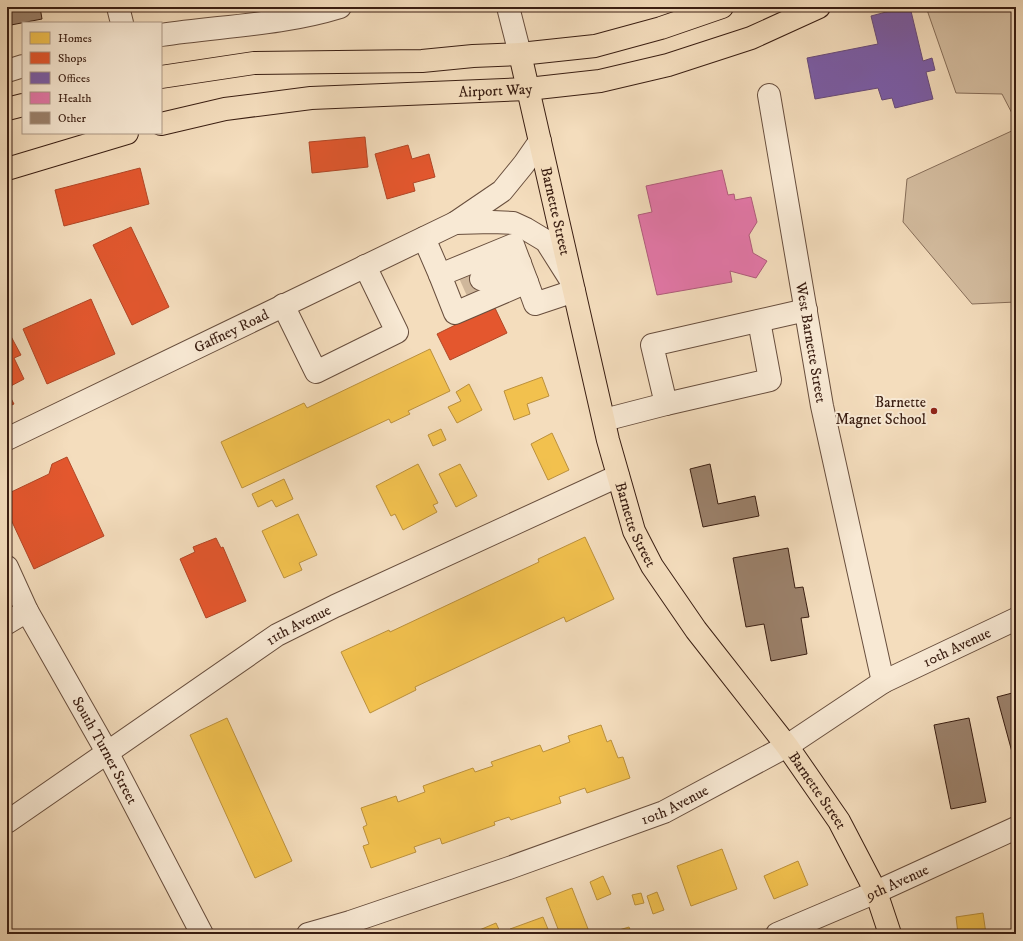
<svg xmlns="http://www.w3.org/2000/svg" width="1023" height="941" font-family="'IM FELL DW Pica',serif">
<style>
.park{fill:#d4bda0;stroke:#876e59}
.homes{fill:#f2c14e;stroke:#bb903c}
.shops{fill:#e4572e;stroke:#b14626}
.offices{fill:#7b5ea7;stroke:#684b7a}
.health{fill:#e377a8;stroke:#b05c7b}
.building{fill:#9b816b;stroke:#3a1e12}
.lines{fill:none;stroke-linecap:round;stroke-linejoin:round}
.minor-tunnel{stroke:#cfb79b;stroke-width:22;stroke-dasharray:22 11;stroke-linecap:butt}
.minor-casing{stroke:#684e3d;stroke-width:24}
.major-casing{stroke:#3a1e12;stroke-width:24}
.minor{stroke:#f8e9d4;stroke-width:22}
.major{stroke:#f4ddbd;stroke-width:22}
.poi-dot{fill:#8f2418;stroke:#f8e9d4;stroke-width:1.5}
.labels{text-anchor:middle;stroke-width:4;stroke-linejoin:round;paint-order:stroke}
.street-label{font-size:15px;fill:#3a1e12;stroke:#f8e9d4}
.poi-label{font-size:15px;fill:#3a1e12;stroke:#f8e9d4;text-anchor:end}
</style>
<rect width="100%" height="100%" fill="#f4ddbd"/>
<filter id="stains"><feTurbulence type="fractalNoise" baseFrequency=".005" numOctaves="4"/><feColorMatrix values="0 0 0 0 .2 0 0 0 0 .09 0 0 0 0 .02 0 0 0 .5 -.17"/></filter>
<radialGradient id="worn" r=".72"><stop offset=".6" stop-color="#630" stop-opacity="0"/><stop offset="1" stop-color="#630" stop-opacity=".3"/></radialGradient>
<!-- park -->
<path class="park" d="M 926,7 L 1016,7 L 1016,121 L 1002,94 L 956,93 Z
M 1016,129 L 1016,302 L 972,304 L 903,222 L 907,179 Z"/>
<!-- homes -->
<path class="homes" d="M 430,349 L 450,391 L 408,411 L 410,414 L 391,423 L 389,419 L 242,488 L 221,442 L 304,403 L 307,408 Z
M 542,377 L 549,396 L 527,404 L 530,414 L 514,420 L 504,391 Z
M 469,384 L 482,410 L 457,423 L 448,407 L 461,401 L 456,392 Z
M 441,429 L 446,440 L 433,446 L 428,435 Z
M 552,433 L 569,470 L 548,480 L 531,444 Z
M 418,464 L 438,503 L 433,505 L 437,512 L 403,530 L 395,514 L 391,516 L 376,486 Z
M 460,464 L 477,496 L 456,507 L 439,474 Z
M 284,479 L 293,499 L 276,507 L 272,500 L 258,507 L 252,494 Z
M 298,514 L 317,555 L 299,563 L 302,570 L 284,578 L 262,531 Z
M 585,537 L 614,599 L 566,622 L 564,617 L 415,687 L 416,690 L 370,713 L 341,652 L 389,630 L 390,632 L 539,562 L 538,559 Z
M 227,718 L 292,861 L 255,878 L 190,735 Z
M 601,725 L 607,742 L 611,740 L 618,758 L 623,757 L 630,778 L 587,793 L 585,788 L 559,797 L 561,803 L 511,820 L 509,817 L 494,822 L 495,825 L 442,844 L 440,838 L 414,847 L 416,852 L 371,868 L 363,846 L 369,844 L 363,827 L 367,825 L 361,808 L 396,796 L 398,802 L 425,792 L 423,786 L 473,768 L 475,772 L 493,766 L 491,762 L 540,745 L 543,752 L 570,742 L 568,736 Z
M 722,849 L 737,889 L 691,906 L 677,866 Z
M 798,861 L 808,885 L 774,899 L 764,876 Z
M 603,876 L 611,894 L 597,900 L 590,882 Z
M 572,888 L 590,934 L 560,934 L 546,898 Z
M 657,892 L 664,910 L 653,914 L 647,896 Z
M 641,893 L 644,903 L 635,905 L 632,895 Z
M 983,913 L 986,934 L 958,934 L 956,917 Z
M 543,917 L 550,934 L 512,934 L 510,929 Z
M 496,923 L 501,934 L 470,934 Z
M 629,927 L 632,934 L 621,934 L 619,930 Z"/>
<!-- shops -->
<path class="shops" d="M 365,137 L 368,167 L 312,173 L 309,142 Z
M 408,145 L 412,159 L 429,154 L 435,177 L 413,183 L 415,191 L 387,199 L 375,154 Z
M 140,168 L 149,204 L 64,226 L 55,190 Z
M 131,227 L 169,307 L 132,325 L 93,245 Z
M 91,299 L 115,354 L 47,384 L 23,329 Z
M 494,306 L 507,333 L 450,360 L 437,334 Z
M 7,329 L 21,355 L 14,358 L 24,379 L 7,388 Z
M 7,391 L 14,404 L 7,407 Z
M 67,457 L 104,536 L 34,569 L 7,511 L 7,494 L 49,474 L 52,464 Z
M 216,538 L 221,548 L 223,547 L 246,601 L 206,618 L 180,559 L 195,552 L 193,547 Z"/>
<!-- offices -->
<path class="offices" d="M 905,7 L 910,7 L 923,61 L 932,58 L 935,70 L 926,72 L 933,99 L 895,108 L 892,98 L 882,100 L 878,88 L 815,99 L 807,58 L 878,44 L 871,16 Z"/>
<!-- health -->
<path class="health" d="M 722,170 L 728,195 L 734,194 L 735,200 L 751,197 L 757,222 L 749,235 L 753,253 L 767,261 L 756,278 L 730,271 L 732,282 L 657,295 L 638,215 L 652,212 L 646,186 Z"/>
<!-- building -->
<path class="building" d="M 7,7 L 40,7 L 42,19 L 11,25 Z
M 710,464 L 718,504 L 755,496 L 759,516 L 703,527 L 690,469 Z
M 788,548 L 795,588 L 803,587 L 809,617 L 801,618 L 807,654 L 771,661 L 764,624 L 746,627 L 733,558 Z
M 1016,692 L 1016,763 L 1015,763 L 997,697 Z
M 969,718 L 986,802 L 951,809 L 934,725 Z"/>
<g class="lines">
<!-- minor-tunnel -->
<path class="minor-tunnel" d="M 463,287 L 481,279"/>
<defs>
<g id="minor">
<path d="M 118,7 L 122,23"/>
<path d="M 508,7 L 520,54"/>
<path d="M 161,35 C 221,26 282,25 340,7"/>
<path d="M 7,71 L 23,66"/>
<path id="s1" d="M 769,95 L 822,406 L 883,682"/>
<path d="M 455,223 L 492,222 L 513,223 L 526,229 L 546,241 L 570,279"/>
<path d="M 424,238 L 440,275"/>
<path d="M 513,245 L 527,282 L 455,313 L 440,275 Z"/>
<path d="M 481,279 L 520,263"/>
<path d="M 527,282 L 535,304 L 574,291"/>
<path d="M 283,305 L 316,372 L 397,332 L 365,266"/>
<path d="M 666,404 L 770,380 L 759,321"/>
<path d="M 604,420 L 666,404 L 652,345 L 806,310"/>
<path id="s2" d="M 7,439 L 455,223 L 502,191 L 524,164 L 540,141"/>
<path id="s3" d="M 7,567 L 27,611 L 107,752 L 202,934"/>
<path d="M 7,623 L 27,611"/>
<path id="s4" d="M 7,822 L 277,635 L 335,606 L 618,476"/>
<path id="s5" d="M 308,934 L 350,922 L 509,868 L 664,812 L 787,746 L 883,682 L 1016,619"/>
<path id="s6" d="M 777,934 L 876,892 L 1016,828"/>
</g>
<g id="major">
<path id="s7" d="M 520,54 L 608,440 L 634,531 L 652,566 L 696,630 L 787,746 L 839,821 L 876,892 L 890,934"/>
<path d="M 161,77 L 254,63 L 422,61 L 473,56 L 520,54 L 595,46 L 661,28 L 722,7"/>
<path d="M 7,109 L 23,105"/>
<path id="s8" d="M 161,124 L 225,109 L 311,98 L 528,89 L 600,81 L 668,65 L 751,38 L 819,7"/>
<path d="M 7,169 L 127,133"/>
</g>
</defs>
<!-- minor casing -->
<use href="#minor" class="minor-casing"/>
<!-- major casing -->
<use href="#major" class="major-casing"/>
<!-- minor -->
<use href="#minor" class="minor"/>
<!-- major -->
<use href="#major" class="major"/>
</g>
<!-- markers -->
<circle class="poi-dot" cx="934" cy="411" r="4"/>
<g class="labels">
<!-- street labels -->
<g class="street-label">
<text dy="5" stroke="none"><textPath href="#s8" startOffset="337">Airport Way</textPath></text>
<text dy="5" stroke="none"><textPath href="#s7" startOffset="161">Barnette Street</textPath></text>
<text dy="5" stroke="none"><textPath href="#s2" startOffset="249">Gaffney Road</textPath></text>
<text dy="5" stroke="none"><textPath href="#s1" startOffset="251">West Barnette Street</textPath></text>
<text dy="5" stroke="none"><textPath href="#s7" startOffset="485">Barnette Street</textPath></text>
<text dy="5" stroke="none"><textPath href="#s4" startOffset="352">11th Avenue</textPath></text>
<text dy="5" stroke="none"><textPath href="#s5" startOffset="713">10th Avenue</textPath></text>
<text dy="5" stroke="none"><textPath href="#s3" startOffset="208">South Turner Street</textPath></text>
<text dy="5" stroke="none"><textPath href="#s7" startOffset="809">Barnette Street</textPath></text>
<text dy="5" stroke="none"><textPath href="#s5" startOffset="389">10th Avenue</textPath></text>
<text dy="5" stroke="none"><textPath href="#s6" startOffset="131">9th Avenue</textPath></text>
</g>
<!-- poi labels -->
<g class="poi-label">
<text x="926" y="407">Barnette<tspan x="926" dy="17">Magnet School</tspan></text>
</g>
</g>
<!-- margin -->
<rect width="1023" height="941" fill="none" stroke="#f4ddbd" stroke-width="24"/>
<rect x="8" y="8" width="1007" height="925" fill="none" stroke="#3a1e12" stroke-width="2"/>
<rect x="12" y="12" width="999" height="917" fill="none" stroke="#3a1e12"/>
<!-- legend -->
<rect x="22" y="22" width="140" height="112" fill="#f8e9d4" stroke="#ac9886"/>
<rect x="30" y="32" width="20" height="12" fill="#f2c14e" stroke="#ac9886"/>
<text x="58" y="42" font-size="12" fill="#3a1e12">Homes</text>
<rect x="30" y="52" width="20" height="12" fill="#e4572e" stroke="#ac9886"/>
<text x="58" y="62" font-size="12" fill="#3a1e12">Shops</text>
<rect x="30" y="72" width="20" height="12" fill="#7b5ea7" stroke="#ac9886"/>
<text x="58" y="82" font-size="12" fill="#3a1e12">Offices</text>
<rect x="30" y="92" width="20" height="12" fill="#e377a8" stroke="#ac9886"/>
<text x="58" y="102" font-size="12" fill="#3a1e12">Health</text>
<rect x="30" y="112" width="20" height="12" fill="#9b816b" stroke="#ac9886"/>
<text x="58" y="122" font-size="12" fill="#3a1e12">Other</text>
<rect width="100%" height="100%" filter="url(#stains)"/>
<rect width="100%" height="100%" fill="url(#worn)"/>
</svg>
